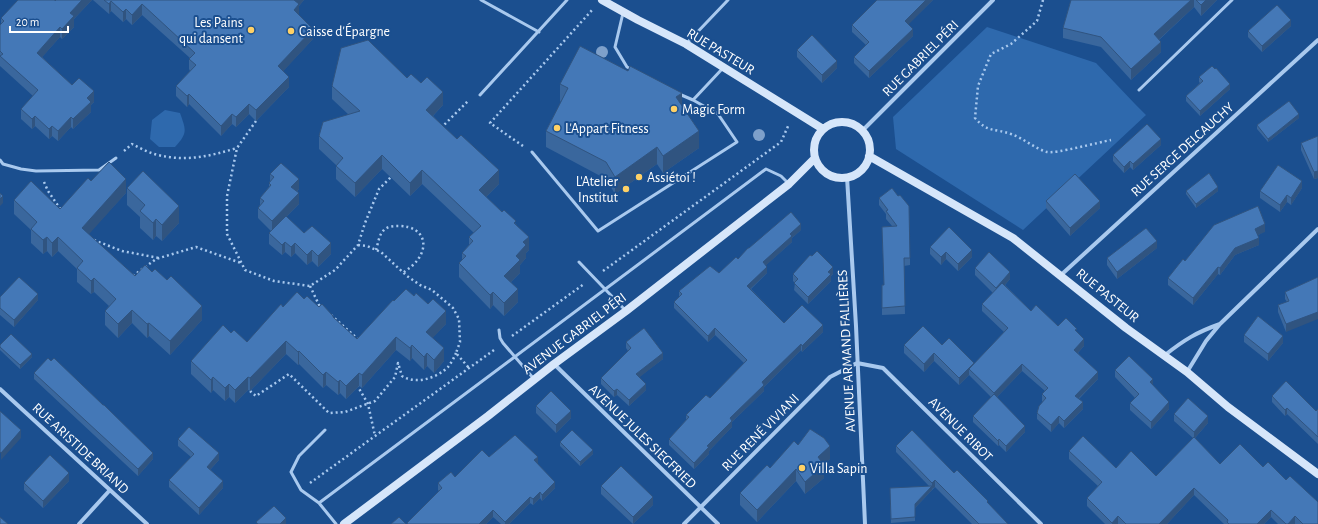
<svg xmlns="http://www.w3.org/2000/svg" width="1318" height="524" font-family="'Alegreya Sans',sans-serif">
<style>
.green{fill:#2e69ad}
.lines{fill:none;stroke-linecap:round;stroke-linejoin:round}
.path{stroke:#a9c9ee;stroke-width:2.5;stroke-dasharray:2 3;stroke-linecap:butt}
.lane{stroke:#a9c9ee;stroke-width:3}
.street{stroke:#a9c9ee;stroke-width:4}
.secondary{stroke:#d6e6fa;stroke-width:8}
.tree{fill:#7ea0ca}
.wall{fill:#3a679d}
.shaded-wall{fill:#305480}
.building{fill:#4478b7;stroke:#305480}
.poi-dot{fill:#ffd166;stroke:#1b4f8f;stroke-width:1.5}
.labels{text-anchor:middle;stroke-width:4;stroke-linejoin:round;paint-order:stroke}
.poi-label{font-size:14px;fill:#fff;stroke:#1b4f8f;text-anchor:start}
.street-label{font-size:14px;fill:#fff;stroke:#1b4f8f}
</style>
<rect width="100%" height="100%" fill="#1b4f8f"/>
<!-- green -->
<path class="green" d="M 987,27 L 1096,63 L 1135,104 L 1146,115 L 1023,230 L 896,149 L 893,117 Z
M 165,110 L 180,113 C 186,130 188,133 175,147 L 159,147 L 150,139 L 152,120 Z"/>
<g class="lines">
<!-- path -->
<path class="path" d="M 1043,0 L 1037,21 L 1011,44 L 991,54 L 978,86 L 975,118 C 988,133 994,128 1011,134 C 1023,138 1034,148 1047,152 C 1055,154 1100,142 1111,140
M 256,121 L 237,148 L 227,196 L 227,234 L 245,270 L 274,281 L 310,286 L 335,270 L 358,245 L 365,223 L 379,189 L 392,176
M 441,128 L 469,100
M 523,146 L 490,123 L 593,9
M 124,151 L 132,144 C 140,148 149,153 158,155 C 187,162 210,156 237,148
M 44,182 L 48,191 L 61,210
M 94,240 L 122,251 L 159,258
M 358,245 L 367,246 L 381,252 L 407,276 L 420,285 L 432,290 L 453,308 L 459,319 L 460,342 L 456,353 L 469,368
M 376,250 C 378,244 379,234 384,230 C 388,226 394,226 399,226 C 425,226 431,248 413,265 C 410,268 406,270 403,273
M 603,271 L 781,142 L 789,124
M 133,276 L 156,259 L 196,247 L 241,263
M 310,286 L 319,305 L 323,308
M 331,315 L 360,341
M 512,336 L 584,284
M 357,385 L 368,404 L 375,436
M 250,391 L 256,396 L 289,374 L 329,413 L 345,412 L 375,401 L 395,377 L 398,363 L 402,376 C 416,385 437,378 448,367 C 451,363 454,358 456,353
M 310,483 L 494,350"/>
<!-- lane -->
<path class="lane" d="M 481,0 L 539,32
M 623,13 L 615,47 L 627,67 L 631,69
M 687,43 L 728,0
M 1139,90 L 1232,0
M 679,94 L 693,100 L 723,68
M 480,95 L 567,0
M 532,152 L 598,231 L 737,142 L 718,114 L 693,100
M 0,160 L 3,164 L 21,169 L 36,171 L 99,170 L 116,158
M 579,262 L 626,311
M 499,330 L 500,338 L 503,343 L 534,379
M 325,430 L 299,456 L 291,472 L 301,490 L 319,503 L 336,524
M 319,503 L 766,169 L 781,176 L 789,184"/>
<!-- street -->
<path class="street" d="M 862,131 L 993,0
M 847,177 L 856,326 L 865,524
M 1061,275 L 1318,40
M 1165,355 C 1184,340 1197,332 1220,324
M 554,364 L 718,524
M 1187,372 L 1206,341 L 1220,324 L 1318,229
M 0,389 L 147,524
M 79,524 L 110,490
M 684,524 L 830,377 L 857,363 L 883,368 L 1041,524"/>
<!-- secondary -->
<path class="secondary" d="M 602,0 L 638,20 L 686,44 L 823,129
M814 150a28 28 0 1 1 56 0a28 28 0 1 1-56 0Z
M 869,156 L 1013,238 L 1126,328 L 1187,372 L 1228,407 L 1318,474
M 344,524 L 488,416 L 554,364 L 626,311 L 789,184 L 815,158"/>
</g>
<!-- trees -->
<g class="tree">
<circle cx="602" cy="52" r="6"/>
<circle cx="759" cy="135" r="6"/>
</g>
<!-- wall -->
<path class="wall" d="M 56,0 L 92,0 L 74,19 L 74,27 L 62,39 L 60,37 L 42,57 L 72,85 L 94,102 L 91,105 L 91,112 L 73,129 L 71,127 L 58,141 L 52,136 L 49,139 L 35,126 L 32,129 L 21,119 L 21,109 L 33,96 L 0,66 L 0,25 L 1,24 L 1,18 Z
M 93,0 L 304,0 L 299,6 L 299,15 L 313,39 L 283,71 L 289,87 L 256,121 L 249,114 L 236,127 L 232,124 L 221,136 L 189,104 L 187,107 L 176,96 L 176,86 L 190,71 L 189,69 L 189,59 L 190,58 L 142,15 L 132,25 L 126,19 L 123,22 L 111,11 L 109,14 Z
M 877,0 L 933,0 L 908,24 L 913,36 L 869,78 L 854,63 L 854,57 L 866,45 L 852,32 L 852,25 Z
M 1071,0 L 1217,0 L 1201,16 L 1194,7 L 1159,40 L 1161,52 L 1131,80 L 1101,47 L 1063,38 L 1063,28 Z
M 1291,26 L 1262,52 L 1248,37 L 1248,31 Z
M 797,50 L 837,68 L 822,83 L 797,57 Z
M 1199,77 L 1230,89 L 1200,116 L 1186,101 L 1186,96 L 1200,83 L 1199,82 Z
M 407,78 L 443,105 L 433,116 L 499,184 L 486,197 L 516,224 L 529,250 L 526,253 L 526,258 L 520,265 L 520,273 L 511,282 L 518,302 L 504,316 L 493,305 L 490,309 L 459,277 L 459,263 L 462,260 L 462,253 L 469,245 L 469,237 L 474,233 L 422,184 L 410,196 L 382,169 L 355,197 L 336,179 L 336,165 L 319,149 L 319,136 L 349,115 L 332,99 L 332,86 Z
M 560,84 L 682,106 L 699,148 L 663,173 L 657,164 L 615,194 L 606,179 L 546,147 L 546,131 L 561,102 L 560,101 Z
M 1299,118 L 1268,142 L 1257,129 L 1257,125 Z
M 1318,136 L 1318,178 L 1314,179 L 1301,150 L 1301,143 Z
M 1161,145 L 1133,170 L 1130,167 L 1124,173 L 1113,161 L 1113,155 Z
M 270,174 L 299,189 L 297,192 L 299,204 L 283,220 L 304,233 L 331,254 L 318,267 L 312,261 L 307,265 L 295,253 L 291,257 L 285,252 L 282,255 L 269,244 L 269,233 L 271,231 L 258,218 L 258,208 L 260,205 L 260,198 L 269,187 L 269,183 L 270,181 Z
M 91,181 L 126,193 L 88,234 L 135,276 L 202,320 L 170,355 L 149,336 L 147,338 L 132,323 L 118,338 L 105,325 L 105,311 L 109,306 L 94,292 L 91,294 L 77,282 L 77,269 L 58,251 L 52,257 L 47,251 L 43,254 L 31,243 L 31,230 L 14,214 L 14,200 L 60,209 Z
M 127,188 L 179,223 L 162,241 L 156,236 L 153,240 L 140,228 L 140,217 L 127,205 Z
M 892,188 L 910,258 L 910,265 L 904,266 L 905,314 L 882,315 L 882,285 L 884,285 L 882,227 L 892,226 L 886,219 L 886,214 L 879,205 L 879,198 Z
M 1302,188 L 1291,205 L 1287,202 L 1280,212 L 1260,198 L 1260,191 Z
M 1186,191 L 1218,191 L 1196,208 L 1186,194 Z
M 1046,201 L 1100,208 L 1070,236 L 1046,208 Z
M 801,230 L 792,238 L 792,242 L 766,265 L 767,273 L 751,289 L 784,323 L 823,332 L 802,352 L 801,350 L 764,387 L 764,391 L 732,422 L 732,427 L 709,451 L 709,454 L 694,469 L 669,445 L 669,439 L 686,420 L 686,415 L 710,398 L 744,363 L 715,335 L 708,342 L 674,308 L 674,302 L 679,297 L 679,291 L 719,273 L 738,259 L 749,248 Z
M 1265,232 L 1258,235 L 1259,245 L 1235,255 L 1220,275 L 1218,274 L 1193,305 L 1168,285 L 1168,278 L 1185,261 Z
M 930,247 L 972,257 L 958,271 L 946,259 L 941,265 L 930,254 Z
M 1157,248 L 1117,279 L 1107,265 L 1107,258 Z
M 975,268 L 1010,279 L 1005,285 L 1031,311 L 1058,326 L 1077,332 L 1084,346 L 1078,353 L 1098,379 L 1079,399 L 1083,409 L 1064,428 L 1059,423 L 1051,432 L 1037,419 L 1037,413 L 1043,402 L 1042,401 L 1042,394 L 1045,391 L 1022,371 L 997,397 L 1025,432 L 1006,452 L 999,445 L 998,446 L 973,422 L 973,416 L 991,397 L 969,375 L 959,385 L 934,361 L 924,372 L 904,353 L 904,345 L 942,345 L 974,364 L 1004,332 L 982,311 L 982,304 L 993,293 L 975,275 Z
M 793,274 L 833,274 L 831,276 L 831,281 L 808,304 L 794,290 L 795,283 L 793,281 Z
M 1318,277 L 1286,332 L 1278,312 L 1278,305 L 1287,302 L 1285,299 L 1285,292 Z
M 0,297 L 38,300 L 14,327 L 0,315 Z
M 304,299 L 319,307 L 333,317 L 357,339 L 394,301 L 446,324 L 432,338 L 444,361 L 434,373 L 427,366 L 424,370 L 412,358 L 410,361 L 396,350 L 362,388 L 359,386 L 346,399 L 340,393 L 338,395 L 326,385 L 323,388 L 299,364 L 298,365 L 286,354 L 250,391 L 248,390 L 235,403 L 229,397 L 225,401 L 213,390 L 211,393 L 191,374 L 191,361 L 231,333 L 247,342 L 283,307 Z
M 1244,335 L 1283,343 L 1268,361 L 1244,342 Z
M 626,342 L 663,359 L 639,377 L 646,390 L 629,406 L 617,395 L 614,397 L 601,384 L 601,378 L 628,351 L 626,348 Z
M 0,345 L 32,357 L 20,369 L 0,350 Z
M 1115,370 L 1153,385 L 1169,409 L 1151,429 L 1130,410 L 1130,403 L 1135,398 L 1115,377 Z
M 34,373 L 153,459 L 138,476 L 34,379 Z
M 1272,396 L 1316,411 L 1318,409 L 1318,444 L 1287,414 L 1285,416 L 1272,402 Z
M 536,406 L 571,418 L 556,433 L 536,413 Z
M 1174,414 L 1208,423 L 1195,438 L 1220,464 L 1318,524 L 1278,524 L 1271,517 L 1264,524 L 1224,524 L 1194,495 L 1167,524 L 1105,524 L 1087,506 L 1087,498 L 1098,486 L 1069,459 L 1069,451 L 1116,468 L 1156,476 L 1193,438 L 1174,421 Z
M 178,439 L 219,460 L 210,470 L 223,488 L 199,515 L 169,487 L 169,480 L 191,457 L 178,446 Z
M 560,442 L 593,454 L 580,466 L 560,446 Z
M 798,445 L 830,459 L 823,465 L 824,478 L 805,494 L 796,481 L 757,522 L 740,505 L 740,493 Z
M 896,446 L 954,473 L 988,504 L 1008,524 L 972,524 L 935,487 L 915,508 L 915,521 L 891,523 L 890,491 L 929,486 L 896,452 Z
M 489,457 L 538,463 L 537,464 L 555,488 L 542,501 L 540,498 L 533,505 L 530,503 L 509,524 L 501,524 L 493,517 L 486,524 L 407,524 L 439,491 L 438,490 L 438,483 L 455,477 Z
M 69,481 L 43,508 L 24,490 L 24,483 Z
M 601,486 L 653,505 L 633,524 L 601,494 Z"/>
<!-- shaded-wall -->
<path class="shaded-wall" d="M 82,0 L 92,0 L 74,19 L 74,27 L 62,39 L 62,29 L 70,13 Z
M 294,0 L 304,0 L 299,6 L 299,14 L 294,20 Z
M 926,0 L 933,0 L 905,28 L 905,21 Z
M 1191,0 L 1194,0 L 1194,7 L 1154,44 L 1154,34 Z
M 1206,0 L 1217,0 L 1201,16 L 1201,5 Z
M 111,1 L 111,11 L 109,14 L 109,4 Z
M 142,4 L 142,15 L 132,25 L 132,15 Z
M 126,9 L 126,19 L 123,22 L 123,12 Z
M 1291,20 L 1291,26 L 1262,52 L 1262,46 Z
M 60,27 L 60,37 L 37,63 L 37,53 Z
M 313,29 L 313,39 L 278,77 L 278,66 Z
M 913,29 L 913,36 L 869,78 L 869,71 Z
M 1161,42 L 1161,52 L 1131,80 L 1131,69 Z
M 837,61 L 837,68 L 822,83 L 822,75 Z
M 289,77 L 289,87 L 256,121 L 256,110 Z
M 1230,84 L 1230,89 L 1200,116 L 1200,111 Z
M 94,91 L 94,102 L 91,105 L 91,112 L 73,129 L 73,119 L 87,98 Z
M 443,92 L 443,105 L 426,123 L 426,110 Z
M 682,93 L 682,110 L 676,97 Z
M 189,94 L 189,104 L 187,107 L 187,96 Z
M 249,104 L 249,114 L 236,127 L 236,117 Z
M 232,114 L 232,124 L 221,136 L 221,126 Z
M 1299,114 L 1299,118 L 1268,142 L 1268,139 Z
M 35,116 L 35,126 L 32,129 L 32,119 Z
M 71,117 L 71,127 L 58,141 L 58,131 Z
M 52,126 L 52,136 L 49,139 L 49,129 Z
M 699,131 L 699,148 L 663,173 L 663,156 Z
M 1161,139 L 1161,145 L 1133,170 L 1133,164 Z
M 657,147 L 657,164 L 615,194 L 615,177 Z
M 382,155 L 382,169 L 355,197 L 355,183 Z
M 1130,161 L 1130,167 L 1124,173 L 1124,167 Z
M 422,170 L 422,184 L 410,196 L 410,183 Z
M 499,170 L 499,184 L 479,204 L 479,190 Z
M 1318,171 L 1318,178 L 1314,179 L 1314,172 Z
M 126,179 L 126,193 L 82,242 L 82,228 Z
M 299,179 L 299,189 L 291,198 L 291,187 Z
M 1302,181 L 1302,188 L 1291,205 L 1291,198 Z
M 1218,187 L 1218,191 L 1196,208 L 1196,204 Z
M 299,193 L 299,204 L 272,231 L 272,221 Z
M 1287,195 L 1287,202 L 1280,212 L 1280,205 Z
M 3,196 L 3,203 L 0,206 L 0,199 Z
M 1100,201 L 1100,208 L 1070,236 L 1070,228 Z
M 179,206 L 179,223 L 162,241 L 162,225 Z
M 156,219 L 156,236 L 153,240 L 153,223 Z
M 801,224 L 801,230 L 792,238 L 792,242 L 763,268 L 763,262 L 790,234 Z
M 1265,224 L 1265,232 L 1255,236 L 1255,229 Z
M 47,237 L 47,251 L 43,254 L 43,240 Z
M 58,237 L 58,251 L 52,257 L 52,243 Z
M 529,237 L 529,250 L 526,253 L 526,258 L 520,265 L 520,273 L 504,289 L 504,276 L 523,242 Z
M 1259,238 L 1259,245 L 1235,255 L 1220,275 L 1220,268 L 1235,248 Z
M 1157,241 L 1157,248 L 1117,279 L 1117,272 Z
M 285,242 L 285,252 L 282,255 L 282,245 Z
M 295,243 L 295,253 L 291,257 L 291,247 Z
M 331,243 L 331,254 L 318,267 L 318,256 Z
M 312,250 L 312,261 L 307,265 L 307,255 Z
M 972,250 L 972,257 L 958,271 L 958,264 Z
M 946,252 L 946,259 L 941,265 L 941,257 Z
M 767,267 L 767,273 L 747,292 L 747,286 Z
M 833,267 L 833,274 L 831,276 L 831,281 L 808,304 L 808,297 L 828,272 Z
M 1218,267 L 1218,274 L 1193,305 L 1193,298 Z
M 1010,272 L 1010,279 L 996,295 L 996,288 Z
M 94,278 L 94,292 L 91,294 L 91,281 Z
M 518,289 L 518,302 L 504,316 L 504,303 Z
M 493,292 L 493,305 L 490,309 L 490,295 Z
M 38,294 L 38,300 L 14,327 L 14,320 Z
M 202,306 L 202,320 L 170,355 L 170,341 Z
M 132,310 L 132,323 L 118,338 L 118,324 Z
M 446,311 L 446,324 L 426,345 L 426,332 Z
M 1318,312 L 1318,319 L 1286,332 L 1286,324 Z
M 149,323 L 149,336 L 147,338 L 147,324 Z
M 823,325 L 823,332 L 802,352 L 802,346 Z
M 715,328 L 715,335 L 708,342 L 708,336 Z
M 1283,336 L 1283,343 L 1268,361 L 1268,354 Z
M 396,337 L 396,350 L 362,388 L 362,375 Z
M 1084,339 L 1084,346 L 1074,357 L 1074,350 Z
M 286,341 L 286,354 L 250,391 L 250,378 Z
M 801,344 L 801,350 L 764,387 L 764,391 L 732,422 L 732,427 L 709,451 L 709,454 L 694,469 L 694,463 L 730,418 L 762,382 Z
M 412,345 L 412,358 L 410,361 L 410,348 Z
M 444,348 L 444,361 L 434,373 L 434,360 Z
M 299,351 L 299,364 L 298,365 L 298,352 Z
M 427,353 L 427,366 L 424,370 L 424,357 Z
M 663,353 L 663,359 L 636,380 L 636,374 Z
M 934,353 L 934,361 L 924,372 L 924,364 Z
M 32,354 L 32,357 L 20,369 L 20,365 Z
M 974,363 L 969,369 L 969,375 L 959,385 L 959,378 Z
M 1022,364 L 1022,371 L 994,400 L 994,393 Z
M 326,372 L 326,385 L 323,388 L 323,375 Z
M 1098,372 L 1098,379 L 1075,402 L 1075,396 Z
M 359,373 L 359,386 L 346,399 L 346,386 Z
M 213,377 L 213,390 L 211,393 L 211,380 Z
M 248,377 L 248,390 L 235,403 L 235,390 Z
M 1153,379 L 1153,387 L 1150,382 Z
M 340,380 L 340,393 L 338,395 L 338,382 Z
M 229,384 L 229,397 L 225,401 L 225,388 Z
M 646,384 L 646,390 L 629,406 L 629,400 Z
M 617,389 L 617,395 L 614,397 L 614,391 Z
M 1083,402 L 1083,409 L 1064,428 L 1064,421 Z
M 1169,402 L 1169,409 L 1151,429 L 1151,422 Z
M 1287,408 L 1287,414 L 1285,416 L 1285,410 Z
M 571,411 L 571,418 L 556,433 L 556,425 Z
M 1059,416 L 1059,423 L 1051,432 L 1051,425 Z
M 1208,416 L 1208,423 L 1194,439 L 1194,432 Z
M 1025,426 L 1025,432 L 1006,452 L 1006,446 Z
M 21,430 L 21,438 L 1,460 L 1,453 Z
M 999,439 L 999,445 L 998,446 L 998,441 Z
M 830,446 L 830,459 L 818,470 L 818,457 Z
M 593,450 L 593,454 L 580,466 L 580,462 Z
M 153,453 L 153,459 L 138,476 L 138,469 Z
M 219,453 L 219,460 L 207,473 L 207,467 Z
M 538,457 L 538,463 L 534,467 L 534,460 Z
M 824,465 L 824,478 L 805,494 L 805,482 Z
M 796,469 L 796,481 L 757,522 L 757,510 Z
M 69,473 L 69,481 L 43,508 L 43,501 Z
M 935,480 L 935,487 L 932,489 L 932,483 Z
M 223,481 L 223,488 L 199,515 L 199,508 Z
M 555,482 L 555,488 L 542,501 L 542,495 Z
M 932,486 L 932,490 L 915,508 L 915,504 Z
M 1194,488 L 1194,495 L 1167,524 L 1159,524 Z
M 540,492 L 540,498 L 533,505 L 533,499 Z
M 530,497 L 530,503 L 509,524 L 505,524 L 505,522 Z
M 653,497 L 653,505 L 633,524 L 633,517 Z
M 493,510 L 493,517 L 486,524 L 479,524 Z
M 1271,510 L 1271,517 L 1264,524 L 1257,524 Z
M 1118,516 L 1118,524 L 1112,524 L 1112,523 Z
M 1295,516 L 1295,524 L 1288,524 Z
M 286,518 L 286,524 L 280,524 Z"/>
<!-- building -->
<path class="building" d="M 18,0 L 55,0 L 55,1 L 56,0 L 82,0 L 70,13 L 74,16 L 62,29 L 60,27 L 37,53 L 72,85 L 79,78 L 94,91 L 87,98 L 91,102 L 73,119 L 71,117 L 58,131 L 52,126 L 49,129 L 35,116 L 32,119 L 21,109 L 38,90 L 0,56 L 3,54 L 0,51 L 0,25 L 4,21 L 1,18 Z
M 104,0 L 294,0 L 299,4 L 294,10 L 313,29 L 278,66 L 289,77 L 256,110 L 249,104 L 236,117 L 232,114 L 221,126 L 189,94 L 187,96 L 176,86 L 196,65 L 189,59 L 195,53 L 142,4 L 132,15 L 126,9 L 123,12 L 111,1 L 109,4 Z
M 877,0 L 926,0 L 905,21 L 913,29 L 869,71 L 854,57 L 869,42 L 852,25 Z
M 1071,0 L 1191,0 L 1154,34 L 1161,42 L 1131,69 L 1101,37 L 1063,28 Z
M 1196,0 L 1206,0 L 1201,5 Z
M 1277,5 L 1291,20 L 1262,46 L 1248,31 Z
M 812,35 L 837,61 L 822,75 L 797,50 Z
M 368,40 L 407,78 L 411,74 L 421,83 L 427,77 L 443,92 L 426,110 L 457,139 L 461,135 L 499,170 L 479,190 L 502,212 L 504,210 L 516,221 L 514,223 L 529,237 L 523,242 L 526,245 L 516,256 L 520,260 L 504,276 L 518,289 L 504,303 L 493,292 L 490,295 L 459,263 L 466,256 L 462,253 L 473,241 L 469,237 L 481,226 L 422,170 L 410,183 L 382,155 L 355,183 L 336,166 L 343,158 L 319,136 L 323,122 L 360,111 L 332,86 L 341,48 Z
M 580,46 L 628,71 L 630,66 L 682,93 L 676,97 L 699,131 L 663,156 L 657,147 L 615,177 L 606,162 L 546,131 L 568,88 L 560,84 Z
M 1212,66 L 1215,69 L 1216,68 L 1230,84 L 1200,111 L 1186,96 L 1203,81 L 1199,77 Z
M 1289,101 L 1299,114 L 1268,139 L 1257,125 Z
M 1147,124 L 1161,139 L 1133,164 L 1130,161 L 1124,167 L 1113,155 Z
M 1318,136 L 1318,171 L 1314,172 L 1301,143 Z
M 109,162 L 126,179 L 82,228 L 135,276 L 145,265 L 152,272 L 155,269 L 167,280 L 171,276 L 202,306 L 170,341 L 149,323 L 147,324 L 132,310 L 118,324 L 105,311 L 116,299 L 94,278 L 91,281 L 77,268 L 83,261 L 58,237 L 52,243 L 47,237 L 43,240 L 31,229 L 37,222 L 14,200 L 31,181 L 60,209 L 88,178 L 91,181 Z
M 281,163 L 299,179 L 291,187 L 299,193 L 272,221 L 258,208 L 264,201 L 260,198 L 271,185 L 269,183 L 274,177 L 270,174 Z
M 1278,165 L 1302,181 L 1291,198 L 1287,195 L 1280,205 L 1260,191 Z
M 143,171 L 179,206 L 162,225 L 156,219 L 153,223 L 140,211 L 145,205 L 127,188 Z
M 1209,173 L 1218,187 L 1196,204 L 1186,191 Z
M 1075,174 L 1100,201 L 1070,228 L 1046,201 Z
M 892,188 L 898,196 L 900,195 L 909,206 L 910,258 L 904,258 L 905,306 L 882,308 L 882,285 L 884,285 L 882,227 L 897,226 L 886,211 L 888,210 L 879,198 Z
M 0,193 L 3,196 L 0,199 Z
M 1258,206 L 1265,224 L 1255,229 L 1259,238 L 1235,248 L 1220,268 L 1218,267 L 1193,298 L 1168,278 L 1183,259 L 1185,261 L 1214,225 Z
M 791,212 L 801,224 L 790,234 L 792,236 L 763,262 L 767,267 L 747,286 L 784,323 L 802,305 L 823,325 L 802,346 L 801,344 L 762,382 L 764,385 L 730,418 L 732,421 L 707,446 L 709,447 L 694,463 L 669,439 L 689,417 L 686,415 L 706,395 L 710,398 L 747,360 L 715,328 L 708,336 L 674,302 L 682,294 L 679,291 L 710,266 L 719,273 L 736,257 L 738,259 L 748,248 L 749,248 Z
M 286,216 L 304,233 L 312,226 L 331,243 L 318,256 L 312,250 L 307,255 L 295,243 L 291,247 L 285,242 L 282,245 L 269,233 Z
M 949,227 L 972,250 L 958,264 L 946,252 L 941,257 L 930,247 Z
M 1146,228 L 1157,241 L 1117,272 L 1107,258 Z
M 817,251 L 833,267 L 828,272 L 831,274 L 808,297 L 794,283 L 798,279 L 793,274 L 810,255 L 812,256 Z
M 989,252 L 1010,272 L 996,288 L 975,268 Z
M 19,277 L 38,294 L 14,320 L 0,308 L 0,297 Z
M 1318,277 L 1318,312 L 1286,324 L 1278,305 L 1289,301 L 1285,292 Z
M 1002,283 L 1031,311 L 1036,305 L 1058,326 L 1066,318 L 1077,329 L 1075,330 L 1084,339 L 1074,350 L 1098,372 L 1075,396 L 1083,402 L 1064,421 L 1059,416 L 1051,425 L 1037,413 L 1039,406 L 1046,398 L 1042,394 L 1048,388 L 1022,364 L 994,393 L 969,369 L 1008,328 L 982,304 Z
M 406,289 L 414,296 L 416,293 L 428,304 L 433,299 L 446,311 L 426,332 L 444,348 L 434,360 L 427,353 L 424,357 L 412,345 L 410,348 L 396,337 L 362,375 L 359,373 L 346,386 L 340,380 L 338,382 L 326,372 L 323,375 L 299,351 L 298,352 L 286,341 L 250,378 L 248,377 L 235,390 L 229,384 L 225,388 L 213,377 L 211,380 L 191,361 L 223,325 L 231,333 L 234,330 L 247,342 L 281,304 L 283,307 L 297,292 L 304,299 L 307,296 L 319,307 L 322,304 L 333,316 L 333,317 L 357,339 L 393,300 L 394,301 Z
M 1258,316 L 1283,336 L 1268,354 L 1244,335 Z
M 923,326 L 942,345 L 949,338 L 974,363 L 959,378 L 934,353 L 924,364 L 904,345 Z
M 644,328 L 663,353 L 636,374 L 646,384 L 629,400 L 617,389 L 614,391 L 601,378 L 631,348 L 626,342 Z
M 11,334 L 32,354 L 20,365 L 0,347 L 0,345 Z
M 1129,356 L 1153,379 L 1150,382 L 1169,402 L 1151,422 L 1130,403 L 1139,394 L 1115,370 Z
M 48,358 L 51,361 L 54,358 L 103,405 L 104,405 L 153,453 L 138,469 L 34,373 Z
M 1286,381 L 1316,411 L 1318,409 L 1318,437 L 1287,408 L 1285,410 L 1272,396 Z
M 551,391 L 571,411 L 556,425 L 536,406 Z
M 994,394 L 1025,426 L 1006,446 L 999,439 L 998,441 L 973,416 Z
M 1188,398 L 1208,416 L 1194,432 L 1174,414 Z
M 0,411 L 21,430 L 1,453 L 0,452 Z
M 189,427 L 219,453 L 207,467 L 223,481 L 199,508 L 169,480 L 194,454 L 178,439 Z
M 810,429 L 824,438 L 830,446 L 818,457 L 824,465 L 805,482 L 796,469 L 757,510 L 740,493 L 767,465 L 770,468 L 794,441 L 798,445 Z
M 572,430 L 593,450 L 580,462 L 560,442 Z
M 912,430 L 954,473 L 957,470 L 988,501 L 987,502 L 1008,524 L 979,524 L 935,480 L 932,483 L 896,446 Z
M 515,435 L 538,457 L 534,460 L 555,482 L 542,495 L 540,492 L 533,499 L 530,497 L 505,522 L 493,510 L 479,524 L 408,524 L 407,523 L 442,488 L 438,483 L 451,472 L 455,477 L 482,450 L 489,457 Z
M 1083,436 L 1116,468 L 1131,451 L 1156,476 L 1194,437 L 1220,464 L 1240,444 L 1263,467 L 1268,462 L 1286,480 L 1290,476 L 1318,502 L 1318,524 L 1303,524 L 1295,516 L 1288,524 L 1286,524 L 1271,510 L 1257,524 L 1229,524 L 1227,522 L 1228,520 L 1194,488 L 1159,524 L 1126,524 L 1118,516 L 1112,523 L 1087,498 L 1102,482 L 1069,451 Z
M 50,455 L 69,473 L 43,501 L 24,483 Z
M 621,466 L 653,497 L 633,517 L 601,486 Z
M 932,486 L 915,504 L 915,517 L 891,519 L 890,488 Z
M 274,506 L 286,518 L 280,524 L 258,524 L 256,522 Z
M 0,517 L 8,524 L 0,524 Z
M 399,517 L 406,524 L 391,524 Z"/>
<!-- markers -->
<g class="poi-dot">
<circle cx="251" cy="30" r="4"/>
<circle cx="291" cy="31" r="4"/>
<circle cx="674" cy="109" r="4"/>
<circle cx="557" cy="128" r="4"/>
<circle cx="639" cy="177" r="4"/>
<circle cx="626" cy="189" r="4"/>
<circle cx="802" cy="468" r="4"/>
</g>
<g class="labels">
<!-- poi labels -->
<g class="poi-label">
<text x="243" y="27" text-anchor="end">Les Pains<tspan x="243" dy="16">qui dansent</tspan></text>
<text x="299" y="36">Caisse d'Épargne</text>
<text x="682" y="114">Magic Form</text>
<text x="565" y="133">L'Appart Fitness</text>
<text x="647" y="182">Assiétoi !</text>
<text x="618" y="186" text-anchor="end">L'Atelier<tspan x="618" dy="16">Institut</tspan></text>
<text x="810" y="473">Villa Sapin</text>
</g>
<!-- street labels -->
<g class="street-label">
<text transform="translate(721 51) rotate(31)" y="5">RUE PASTEUR</text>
<text transform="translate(920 58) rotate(-45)" y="5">RUE GABRIEL PÉRI</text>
<text transform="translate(1182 149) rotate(-42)" y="5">RUE SERGE DELCAUCHY</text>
<text transform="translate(1108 295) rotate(39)" y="5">RUE PASTEUR</text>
<text transform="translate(574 333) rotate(-37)" y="5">AVENUE GABRIEL PÉRI</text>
<text transform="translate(846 351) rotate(-93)" y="5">AVENUE ARMAND FALLIÈRES</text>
<text transform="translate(961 429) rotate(45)" y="5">AVENUE RIBOT</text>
<text transform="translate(760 432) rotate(-45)" y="5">RUE RENÉ VIVIANI</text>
<text transform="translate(643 436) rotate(44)" y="5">AVENUE JULES SIEGFRIED</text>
<text transform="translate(81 448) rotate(43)" y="5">RUE ARISTIDE BRIAND</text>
</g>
</g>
<!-- scale -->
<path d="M10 26v6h58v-6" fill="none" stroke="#ffffff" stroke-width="2"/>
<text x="16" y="26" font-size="12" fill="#ffffff" stroke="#1b4f8f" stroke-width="3" paint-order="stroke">20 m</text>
</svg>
